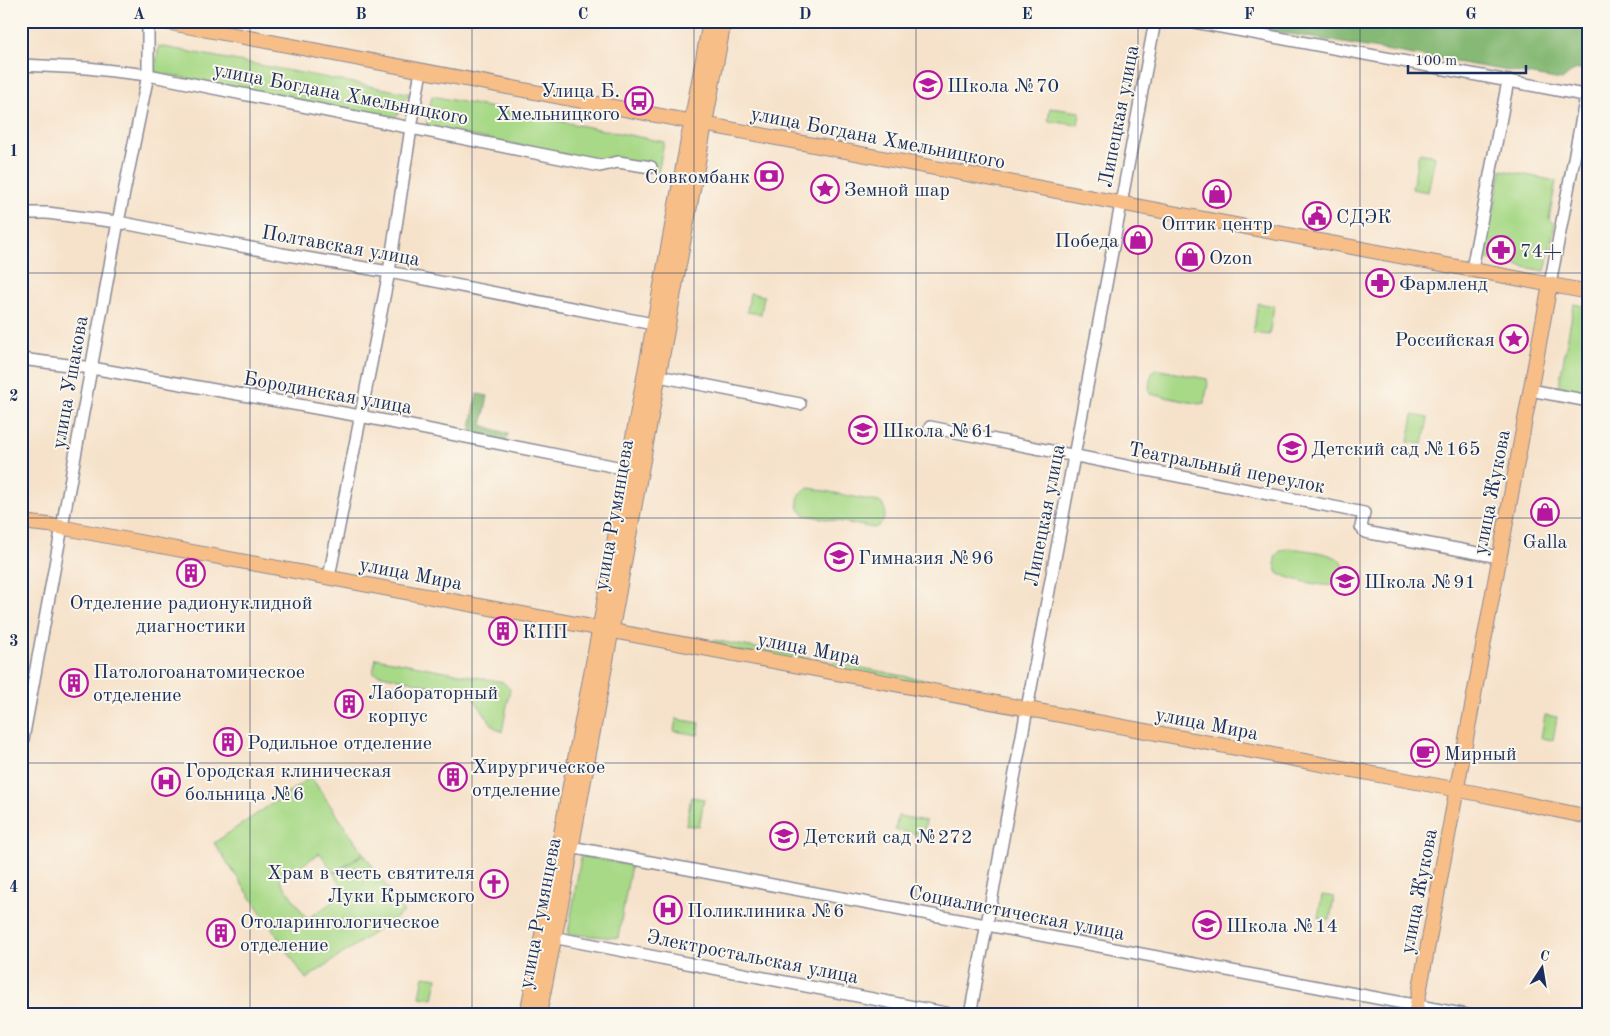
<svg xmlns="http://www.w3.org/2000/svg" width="1610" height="1036" font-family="'Old Standard TT',serif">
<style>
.green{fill:#a8d987;stroke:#628472}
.forest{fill:#86b974;stroke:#507469}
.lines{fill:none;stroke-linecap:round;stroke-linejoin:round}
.minor-casing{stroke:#888894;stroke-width:14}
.major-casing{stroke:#888894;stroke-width:16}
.minor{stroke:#fff;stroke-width:11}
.major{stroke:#f7be88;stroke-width:14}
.grid{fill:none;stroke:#1b2f5e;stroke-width:1;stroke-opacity:0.55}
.labels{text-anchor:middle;stroke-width:4;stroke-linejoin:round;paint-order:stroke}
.poi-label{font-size:20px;fill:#1b2f5e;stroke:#fbf7ec;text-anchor:start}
.street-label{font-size:20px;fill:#1b2f5e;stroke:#fbf7ec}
.neatline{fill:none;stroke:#1b2f5e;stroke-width:2}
.grid-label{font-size:16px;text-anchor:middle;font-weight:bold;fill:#1b2f5e}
</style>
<rect width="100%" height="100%" fill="#fbf7ec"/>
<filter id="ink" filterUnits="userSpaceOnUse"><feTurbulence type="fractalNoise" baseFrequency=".02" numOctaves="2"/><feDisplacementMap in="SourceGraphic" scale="10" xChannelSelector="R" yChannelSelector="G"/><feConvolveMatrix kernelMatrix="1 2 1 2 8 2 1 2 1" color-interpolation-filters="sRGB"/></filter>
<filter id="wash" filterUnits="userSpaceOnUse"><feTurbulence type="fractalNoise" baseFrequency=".0096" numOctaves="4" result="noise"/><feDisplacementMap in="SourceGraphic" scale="20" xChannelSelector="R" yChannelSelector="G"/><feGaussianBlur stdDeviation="1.12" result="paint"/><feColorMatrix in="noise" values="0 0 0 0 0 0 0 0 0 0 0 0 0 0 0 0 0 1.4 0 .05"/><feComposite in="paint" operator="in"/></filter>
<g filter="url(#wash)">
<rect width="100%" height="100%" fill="#f6e2ca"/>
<!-- green -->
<path class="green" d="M 159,46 L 412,94 L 412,97 L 404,98 L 402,110 L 393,119 L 154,72 Z
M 432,96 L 664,142 L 658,173 L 426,127 Z
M 1050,108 L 1080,112 L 1078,125 L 1048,121 Z
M 1419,153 L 1435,156 L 1428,192 L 1412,189 Z
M 1501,170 L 1556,181 L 1549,219 L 1555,225 L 1545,271 L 1479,258 L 1487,214 L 1494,210 Z
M 750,293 L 764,296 L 761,314 L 747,312 Z
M 1258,303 L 1274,306 L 1269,335 L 1253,333 Z
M 1574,304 L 1589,307 L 1589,395 L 1558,390 Z
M 1155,369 L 1207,379 L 1208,384 L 1204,403 L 1199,404 L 1150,394 C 1148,388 1150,374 1155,369 Z
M 1413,415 L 1428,418 L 1423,444 L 1408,442 Z
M 810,488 L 879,502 C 890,509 885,524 874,528 L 805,515 C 793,508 797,490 810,488 Z
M 1290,548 C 1302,550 1330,552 1340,560 C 1344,563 1344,569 1343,574 C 1342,579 1340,584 1335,585 C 1326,588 1285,578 1278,573 C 1272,559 1274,551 1290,548 Z
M 713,640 L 810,658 L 809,664 L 712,646 Z
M 376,658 L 503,682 L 510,689 L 502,732 L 494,727 L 471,695 L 373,673 Z
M 816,659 L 929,681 L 928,687 L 815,665 Z
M 1545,715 L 1557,717 L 1553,740 L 1541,738 Z
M 676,719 L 700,723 L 698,735 L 674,731 Z
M 311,777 L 363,853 L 334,873 L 320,853 L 280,880 L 307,919 L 346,893 L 334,874 L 364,854 L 404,912 L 306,979 L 214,843 Z
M 691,797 L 704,799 L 699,827 L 686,825 Z
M 898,816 L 926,821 L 923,835 L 895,830 Z
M 581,856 L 631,865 L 618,938 L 568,934 Z
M 1322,895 L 1334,897 L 1330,920 L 1318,918 Z
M 424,976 L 437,978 L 433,999 L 420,997 Z"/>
<!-- forest -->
<path class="forest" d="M 1213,21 L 1589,21 L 1589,67 L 1574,70 L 1562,80 Z
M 477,394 L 488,396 L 482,425 L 508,434 L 505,442 L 470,434 Z"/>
</g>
<g filter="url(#ink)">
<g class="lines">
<defs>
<path id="minor" d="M 1189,21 L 1589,96
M 21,65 L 87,68 L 148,75 L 600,166 L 618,162 L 651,167
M 21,213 L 47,213 L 118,222 L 282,254 L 389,272 L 653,324
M 1472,269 L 1508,81
M 1550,284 L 1586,96
M 21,359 L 92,368 L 360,416 L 627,469
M 659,376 L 800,404
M 1530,390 L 1589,401
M 930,427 L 1364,513 L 1361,527 L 1365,532 L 1499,557
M 329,577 L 389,272 L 411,128 L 421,71
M 21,750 L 118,222 L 148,75 L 148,21
M 565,846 L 1467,1015
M 547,936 L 956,1015
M 970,1015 L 1155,21"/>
<path id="major" d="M 160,21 L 1589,292
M 21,522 L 49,525 L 1475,793 L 1589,817
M 527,1015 L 602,615 L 621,502 L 710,21
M 539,1015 L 563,894 L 724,21
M 1415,1015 L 1550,284"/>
</defs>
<!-- minor casing -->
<use href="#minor" class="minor-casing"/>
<!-- major casing -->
<use href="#major" class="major-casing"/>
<!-- minor -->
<use href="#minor" class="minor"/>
<!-- major -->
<use href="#major" class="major"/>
</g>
</g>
<!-- grid -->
<path class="grid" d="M 250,21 L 250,1015M 472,21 L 472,1015M 694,21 L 694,1015M 916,21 L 916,1015M 1138,21 L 1138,1015M 1360,21 L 1360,1015M 21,273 L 1589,273M 21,518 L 1589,518M 21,763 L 1589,763"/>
<!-- icons -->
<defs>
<symbol id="school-ring" viewBox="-11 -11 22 22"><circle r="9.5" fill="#fbf7ec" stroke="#b5179e" stroke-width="1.5"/><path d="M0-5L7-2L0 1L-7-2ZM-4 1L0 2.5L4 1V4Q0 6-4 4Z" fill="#b5179e"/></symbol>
<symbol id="bus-ring" viewBox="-11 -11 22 22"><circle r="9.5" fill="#fbf7ec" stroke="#b5179e" stroke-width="1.5"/><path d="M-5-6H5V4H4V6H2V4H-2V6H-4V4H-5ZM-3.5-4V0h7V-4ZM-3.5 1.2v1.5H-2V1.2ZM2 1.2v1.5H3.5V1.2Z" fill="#b5179e"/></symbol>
<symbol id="bank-ring" viewBox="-11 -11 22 22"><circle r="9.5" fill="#fbf7ec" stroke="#b5179e" stroke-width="1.5"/><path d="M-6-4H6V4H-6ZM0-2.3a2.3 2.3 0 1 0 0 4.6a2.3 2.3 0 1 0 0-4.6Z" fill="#b5179e"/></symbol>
<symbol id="sight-ring" viewBox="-11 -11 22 22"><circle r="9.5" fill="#fbf7ec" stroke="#b5179e" stroke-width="1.5"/><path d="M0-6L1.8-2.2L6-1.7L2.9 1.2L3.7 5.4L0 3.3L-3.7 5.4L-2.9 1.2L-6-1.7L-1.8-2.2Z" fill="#b5179e"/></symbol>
<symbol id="shop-ring" viewBox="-11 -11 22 22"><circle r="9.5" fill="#fbf7ec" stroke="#b5179e" stroke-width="1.5"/><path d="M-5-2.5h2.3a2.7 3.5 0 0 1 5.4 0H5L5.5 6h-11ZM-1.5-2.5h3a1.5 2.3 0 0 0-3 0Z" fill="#b5179e"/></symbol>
<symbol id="civic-ring" viewBox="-11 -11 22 22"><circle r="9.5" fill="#fbf7ec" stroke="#b5179e" stroke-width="1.5"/><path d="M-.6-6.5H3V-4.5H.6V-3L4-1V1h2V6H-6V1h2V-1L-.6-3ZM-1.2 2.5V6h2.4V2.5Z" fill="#b5179e"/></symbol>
<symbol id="pharmacy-ring" viewBox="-11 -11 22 22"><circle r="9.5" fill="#fbf7ec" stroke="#b5179e" stroke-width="1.5"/><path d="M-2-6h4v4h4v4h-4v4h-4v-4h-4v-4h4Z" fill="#b5179e"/></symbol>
<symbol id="building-ring" viewBox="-11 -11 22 22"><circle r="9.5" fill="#fbf7ec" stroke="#b5179e" stroke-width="1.5"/><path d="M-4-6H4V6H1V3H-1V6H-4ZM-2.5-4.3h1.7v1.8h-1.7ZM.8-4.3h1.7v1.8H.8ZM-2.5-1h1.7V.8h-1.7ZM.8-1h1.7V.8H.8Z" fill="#b5179e"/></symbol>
<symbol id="cafe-ring" viewBox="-11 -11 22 22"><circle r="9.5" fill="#fbf7ec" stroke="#b5179e" stroke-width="1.5"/><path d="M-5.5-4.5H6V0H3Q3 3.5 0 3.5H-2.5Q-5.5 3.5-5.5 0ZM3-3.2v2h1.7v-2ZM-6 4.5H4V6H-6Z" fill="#b5179e"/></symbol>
<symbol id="hospital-ring" viewBox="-11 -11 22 22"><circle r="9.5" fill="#fbf7ec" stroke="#b5179e" stroke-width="1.5"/><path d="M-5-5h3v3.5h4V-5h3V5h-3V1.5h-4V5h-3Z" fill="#b5179e"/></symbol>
<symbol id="church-ring" viewBox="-11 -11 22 22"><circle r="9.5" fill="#fbf7ec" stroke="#b5179e" stroke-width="1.5"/><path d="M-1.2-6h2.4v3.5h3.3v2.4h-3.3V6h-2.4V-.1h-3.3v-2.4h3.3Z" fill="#b5179e"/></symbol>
</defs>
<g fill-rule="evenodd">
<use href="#school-ring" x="912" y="69" width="32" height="32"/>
<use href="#bus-ring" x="623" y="85" width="32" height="32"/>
<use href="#bank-ring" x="753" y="160" width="32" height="32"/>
<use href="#sight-ring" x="809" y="173" width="32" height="32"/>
<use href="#shop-ring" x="1201" y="178" width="32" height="32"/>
<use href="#civic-ring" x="1301" y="200" width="32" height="32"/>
<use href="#shop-ring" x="1122" y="224" width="32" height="32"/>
<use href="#pharmacy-ring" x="1485" y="234" width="32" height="32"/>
<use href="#shop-ring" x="1174" y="241" width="32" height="32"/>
<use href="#pharmacy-ring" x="1364" y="267" width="32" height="32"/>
<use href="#sight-ring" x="1498" y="323" width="32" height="32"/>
<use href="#school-ring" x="847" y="414" width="32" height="32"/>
<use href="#school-ring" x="1276" y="432" width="32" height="32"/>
<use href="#shop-ring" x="1529" y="496" width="32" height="32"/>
<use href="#school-ring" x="823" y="541" width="32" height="32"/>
<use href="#building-ring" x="175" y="557" width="32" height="32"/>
<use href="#school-ring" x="1329" y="565" width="32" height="32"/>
<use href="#building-ring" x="487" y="615" width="32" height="32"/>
<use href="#building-ring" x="58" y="667" width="32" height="32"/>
<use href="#building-ring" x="333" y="688" width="32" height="32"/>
<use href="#building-ring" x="212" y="726" width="32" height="32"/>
<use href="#cafe-ring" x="1409" y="737" width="32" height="32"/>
<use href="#building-ring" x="437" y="761" width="32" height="32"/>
<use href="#hospital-ring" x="150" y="766" width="32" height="32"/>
<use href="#school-ring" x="768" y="820" width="32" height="32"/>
<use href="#church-ring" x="478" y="868" width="32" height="32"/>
<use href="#hospital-ring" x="652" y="894" width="32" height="32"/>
<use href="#school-ring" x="1191" y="909" width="32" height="32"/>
<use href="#building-ring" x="205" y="917" width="32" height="32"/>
</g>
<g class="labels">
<!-- poi labels -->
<g class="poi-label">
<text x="947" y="92">Школа №70</text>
<text x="620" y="97" text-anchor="end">Улица Б.<tspan x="620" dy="23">Хмельницкого</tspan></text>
<text x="750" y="183" text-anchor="end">Совкомбанк</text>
<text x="844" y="196">Земной шар</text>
<text x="1336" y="223">СДЭК</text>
<text x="1217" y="230" text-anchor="middle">Оптик центр</text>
<text x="1119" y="247" text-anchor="end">Победа</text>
<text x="1520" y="257">74+</text>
<text x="1209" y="264">Ozon</text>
<text x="1399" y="290">Фармленд</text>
<text x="1495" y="346" text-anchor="end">Российская</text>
<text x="882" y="437">Школа №61</text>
<text x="1311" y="455">Детский сад №165</text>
<text x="1545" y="548" text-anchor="middle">Galla</text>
<text x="858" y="564">Гимназия №96</text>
<text x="1364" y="588">Школа №91</text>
<text x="191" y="609" text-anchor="middle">Отделение радионуклидной<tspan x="191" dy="23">диагностики</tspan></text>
<text x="522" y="638">КПП</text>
<text x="93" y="678">Патологоанатомическое<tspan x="93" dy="23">отделение</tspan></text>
<text x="368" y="699">Лабораторный<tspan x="368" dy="23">корпус</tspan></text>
<text x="247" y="749">Родильное отделение</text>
<text x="1444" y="760">Мирный</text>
<text x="472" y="773">Хирургическое<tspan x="472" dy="23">отделение</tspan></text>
<text x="185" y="777">Городская клиническая<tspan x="185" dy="23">больница №6</tspan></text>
<text x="803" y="843">Детский сад №272</text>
<text x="475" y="879" text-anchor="end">Храм в честь святителя<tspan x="475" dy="23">Луки Крымского</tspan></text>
<text x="687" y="917">Поликлиника №6</text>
<text x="240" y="928">Отоларингологическое<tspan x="240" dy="23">отделение</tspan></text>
<text x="1226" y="932">Школа №14</text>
</g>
<!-- street labels -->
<g class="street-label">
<text transform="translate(341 93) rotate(11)" y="7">улица Богдана Хмельницкого</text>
<text transform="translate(1118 116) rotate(-79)" y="7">Липецкая улица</text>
<text transform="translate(878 137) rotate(11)" y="7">улица Богдана Хмельницкого</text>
<text transform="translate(341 245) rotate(10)" y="7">Полтавская улица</text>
<text transform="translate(69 382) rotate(-80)" y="7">улица Ушакова</text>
<text transform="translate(328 392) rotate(10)" y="7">Бородинская улица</text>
<text transform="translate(1227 467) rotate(11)" y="7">Театральный переулок</text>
<text transform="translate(1491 492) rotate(-79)" y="7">улица Жукова</text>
<text transform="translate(613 515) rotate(-80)" y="7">улица Румянцева</text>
<text transform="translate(1044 515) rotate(-79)" y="7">Липецкая улица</text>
<text transform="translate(411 573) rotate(11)" y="7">улица Мира</text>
<text transform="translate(809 648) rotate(11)" y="7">улица Мира</text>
<text transform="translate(1207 723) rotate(11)" y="7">улица Мира</text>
<text transform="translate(1418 891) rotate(-79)" y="7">улица Жукова</text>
<text transform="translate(1017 912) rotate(11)" y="7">Социалистическая улица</text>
<text transform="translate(539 913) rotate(-79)" y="7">улица Румянцева</text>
<text transform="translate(753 956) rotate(11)" y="7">Электростальская улица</text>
</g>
</g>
<!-- margin -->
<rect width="1610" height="1036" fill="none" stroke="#fbf7ec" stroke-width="55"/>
<!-- north arrow -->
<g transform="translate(1542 968) rotate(12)" stroke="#fbf7ec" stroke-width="4" paint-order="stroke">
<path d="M0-4L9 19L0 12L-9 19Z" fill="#1b2f5e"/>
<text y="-8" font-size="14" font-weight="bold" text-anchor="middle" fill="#1b2f5e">С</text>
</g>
<!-- scale -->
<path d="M1408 65v8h118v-8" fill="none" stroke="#1b2f5e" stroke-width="2.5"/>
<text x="1415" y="65" font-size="15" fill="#1b2f5e" stroke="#fbf7ec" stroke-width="4" paint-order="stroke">100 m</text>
<rect x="28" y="28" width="1554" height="980" class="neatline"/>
<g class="grid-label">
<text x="139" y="19">A</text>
<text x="361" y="19">B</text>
<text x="583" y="19">C</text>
<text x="805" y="19">D</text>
<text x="1027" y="19">E</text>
<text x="1249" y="19">F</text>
<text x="1471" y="19">G</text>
<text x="14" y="156">1</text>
<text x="14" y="401">2</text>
<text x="14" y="646">3</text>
<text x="14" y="892">4</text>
</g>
</svg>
